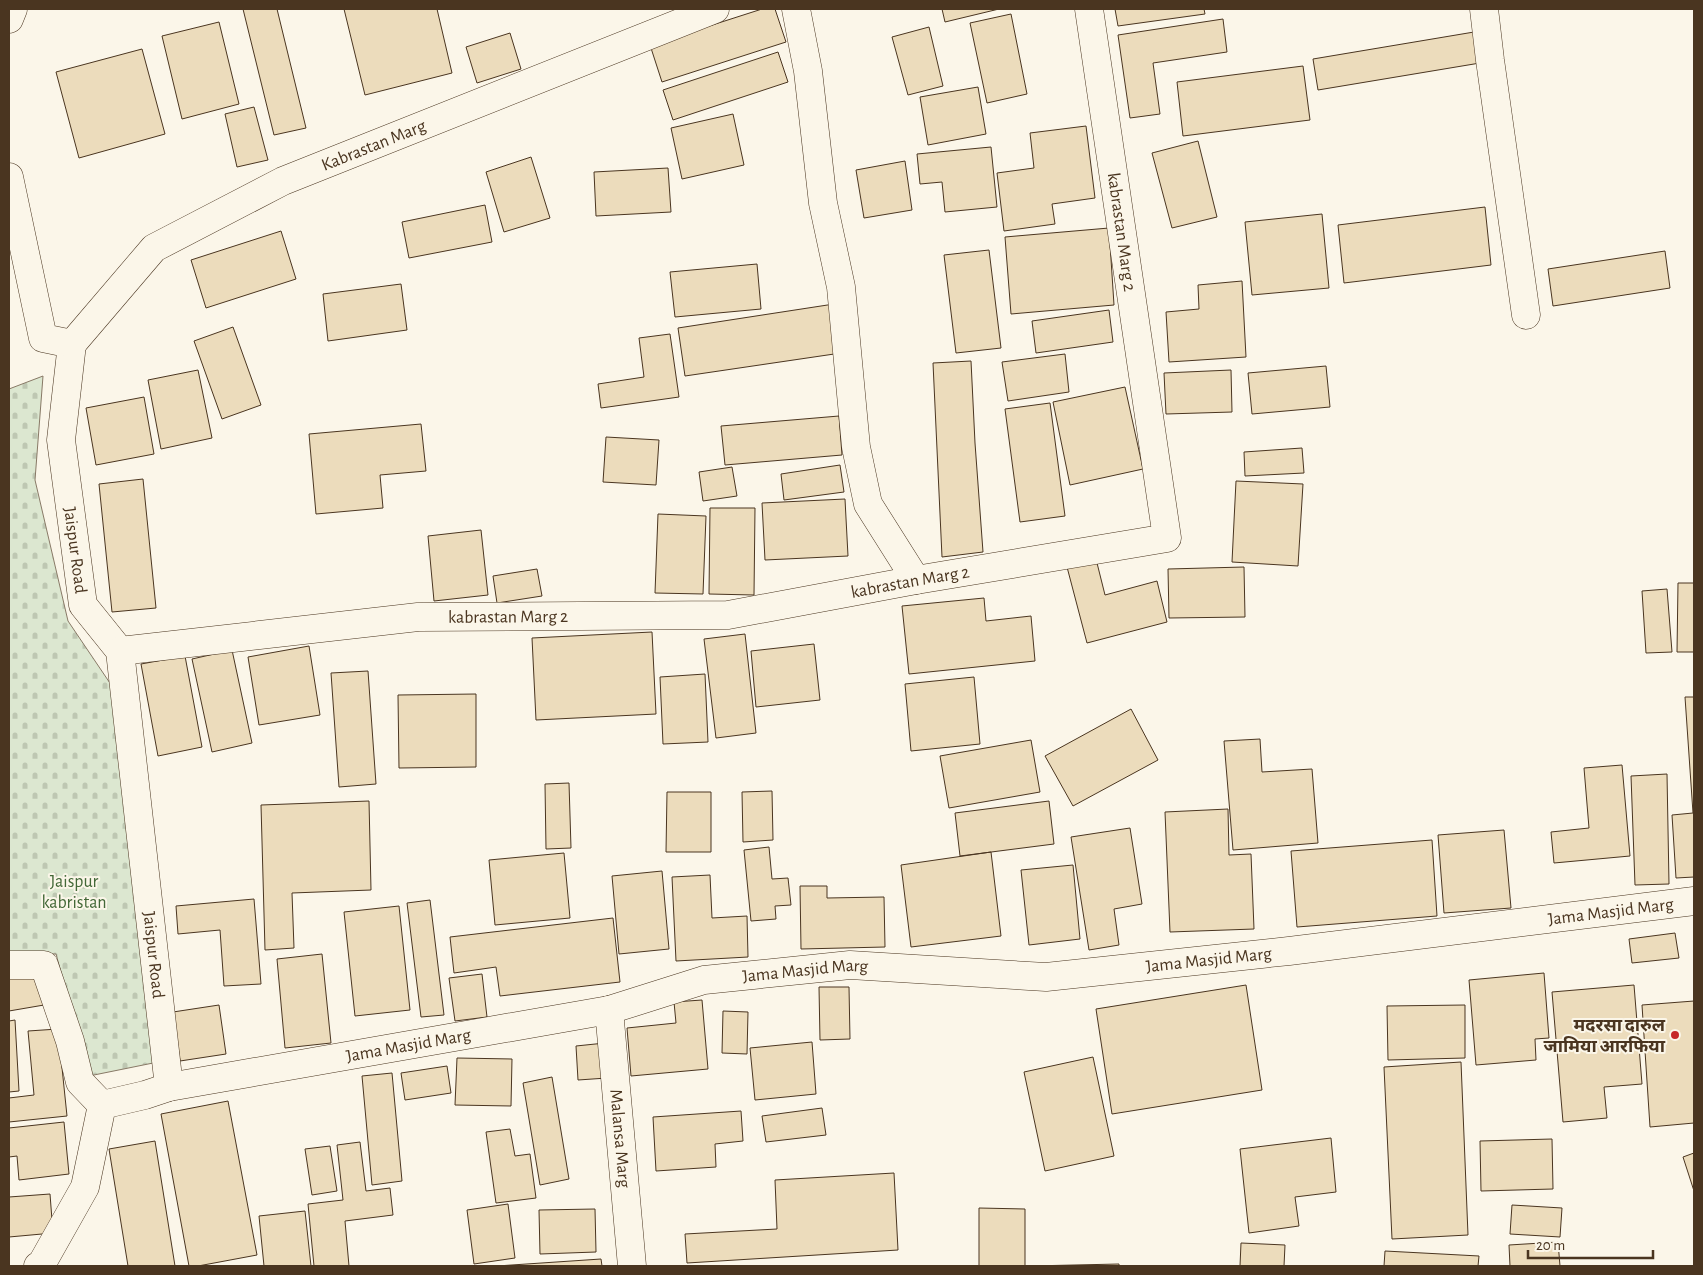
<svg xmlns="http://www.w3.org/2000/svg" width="1703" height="1275" font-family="'Alegreya Sans','Noto Sans Devanagari',sans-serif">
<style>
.cemetery{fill:url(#cemetery-stones);stroke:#887966}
.building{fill:#ecdcbc;stroke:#4a3520}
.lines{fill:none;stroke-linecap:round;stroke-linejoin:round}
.minor-casing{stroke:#4a3520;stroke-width:29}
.minor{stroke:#fbf6e9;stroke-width:28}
.poi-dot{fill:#c62828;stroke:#fbf6e9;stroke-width:2}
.labels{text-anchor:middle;stroke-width:4;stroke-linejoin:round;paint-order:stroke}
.street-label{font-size:18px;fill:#4a3520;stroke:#fbf6e9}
.park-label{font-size:18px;fill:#436837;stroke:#fbf6e9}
.poi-label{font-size:18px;font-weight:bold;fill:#4a3520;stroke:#fbf6e9;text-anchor:end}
</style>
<defs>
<pattern id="cemetery-stones" width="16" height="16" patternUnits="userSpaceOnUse" patternTransform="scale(1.25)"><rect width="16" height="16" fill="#dce7d0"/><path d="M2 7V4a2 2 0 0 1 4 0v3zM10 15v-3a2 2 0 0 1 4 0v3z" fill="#bec7b2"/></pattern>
</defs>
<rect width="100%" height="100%" fill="#fbf6e9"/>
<!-- cemetery -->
<path class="cemetery" d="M 43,376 L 35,480 L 68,621 L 116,692 L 158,1062 L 89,1076 L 56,954 L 9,955 L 9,389 Z"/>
<!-- building -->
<path class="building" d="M 243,9 L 277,9 L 306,128 L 274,135 Z
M 344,9 L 437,9 L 452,73 L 365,95 Z
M 762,9 L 775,9 L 786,42 L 662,82 L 650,45 Z
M 942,9 L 999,9 L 945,22 Z
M 1115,9 L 1204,9 L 1205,14 L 1118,26 Z
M 1011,14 L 1027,94 L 987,103 L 970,23 Z
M 1223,19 L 1227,52 L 1153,63 L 1160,114 L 1130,118 L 1118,35 Z
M 219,22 L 239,104 L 182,119 L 162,36 Z
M 929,27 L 943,86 L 908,95 L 892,37 Z
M 1474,32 L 1480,63 L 1318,90 L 1313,59 Z
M 510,33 L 521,69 L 477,83 L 466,47 Z
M 142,49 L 165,134 L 79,158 L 56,72 Z
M 778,52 L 788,82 L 673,120 L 663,90 Z
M 1303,66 L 1310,120 L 1183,136 L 1177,82 Z
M 978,87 L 986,134 L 928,145 L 920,97 Z
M 254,107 L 268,160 L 237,167 L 225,114 Z
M 733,114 L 744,165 L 682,179 L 671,128 Z
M 1086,126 L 1095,198 L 1052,204 L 1055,224 L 1004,231 L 997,173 L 1034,168 L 1030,133 Z
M 1198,141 L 1217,217 L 1172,228 L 1152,153 Z
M 991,147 L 997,207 L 945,212 L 942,182 L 920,184 L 917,154 Z
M 531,157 L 550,218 L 504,232 L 486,172 Z
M 905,161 L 912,210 L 864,218 L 856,170 Z
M 668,168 L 671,212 L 596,216 L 594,172 Z
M 485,205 L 492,242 L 409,258 L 402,222 Z
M 1485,207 L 1491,265 L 1344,283 L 1338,225 Z
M 1322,214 L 1329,288 L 1252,295 L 1245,222 Z
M 1109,228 L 1114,305 L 1011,314 L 1005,237 Z
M 281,231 L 296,279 L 206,308 L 191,260 Z
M 989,250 L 1001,348 L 956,353 L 944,255 Z
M 1665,251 L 1670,288 L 1553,306 L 1548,269 Z
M 757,264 L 761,309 L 675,317 L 670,272 Z
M 1242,281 L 1246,357 L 1169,362 L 1166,312 L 1199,309 L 1198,285 Z
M 401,284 L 407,330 L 328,341 L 323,294 Z
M 834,304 L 841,353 L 685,376 L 678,328 Z
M 1109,310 L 1113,342 L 1036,353 L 1032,321 Z
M 233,327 L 261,405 L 222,419 L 194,341 Z
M 670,334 L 679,397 L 601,408 L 598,384 L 644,377 L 639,338 Z
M 1065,354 L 1069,392 L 1008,401 L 1002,362 Z
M 971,361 L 975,443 L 983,552 L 942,557 L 933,363 Z
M 1326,366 L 1330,407 L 1252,414 L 1248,373 Z
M 198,370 L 212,438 L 161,449 L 148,380 Z
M 1231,370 L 1232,412 L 1166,414 L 1164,373 Z
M 1125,387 L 1143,469 L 1070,485 L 1053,402 Z
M 144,397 L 154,454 L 96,465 L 86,408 Z
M 1050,403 L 1065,516 L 1020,522 L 1005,409 Z
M 839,416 L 842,455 L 725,465 L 721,426 Z
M 421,424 L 426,471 L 380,475 L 383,508 L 316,514 L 309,434 Z
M 606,437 L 659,440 L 656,485 L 603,482 Z
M 1302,448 L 1304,473 L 1245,476 L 1244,452 Z
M 840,465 L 844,492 L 784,500 L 781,474 Z
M 732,467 L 737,496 L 703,501 L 699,472 Z
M 143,479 L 156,608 L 112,612 L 99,484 Z
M 1236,481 L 1303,484 L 1298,566 L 1232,562 Z
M 845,499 L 848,556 L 765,560 L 762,503 Z
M 710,508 L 755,508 L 754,595 L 709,594 Z
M 658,514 L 706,516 L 703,594 L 655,593 Z
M 481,530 L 488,595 L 434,601 L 428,536 Z
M 1096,559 L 1105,595 L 1157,581 L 1167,622 L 1087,643 L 1067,567 Z
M 1244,567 L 1245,617 L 1169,618 L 1168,569 Z
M 537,569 L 542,596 L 497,603 L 493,576 Z
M 1678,583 L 1694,583 L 1694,652 L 1677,652 Z
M 1667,589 L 1672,652 L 1646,653 L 1642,591 Z
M 984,598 L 986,621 L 1031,616 L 1035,661 L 909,674 L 902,606 Z
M 652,632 L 656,714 L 536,720 L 532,638 Z
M 745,634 L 756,733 L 716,738 L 704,639 Z
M 814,644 L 820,700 L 756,707 L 751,651 Z
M 309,646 L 320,715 L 259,725 L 248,657 Z
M 232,650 L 252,743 L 212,752 L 192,659 Z
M 185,656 L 202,747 L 158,756 L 141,664 Z
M 368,671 L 376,784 L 339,787 L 331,673 Z
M 705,674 L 708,742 L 663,744 L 660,677 Z
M 974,677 L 980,744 L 911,751 L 905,684 Z
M 476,694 L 476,767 L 399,768 L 398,695 Z
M 1685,697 L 1694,697 L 1694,877 L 1676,878 L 1672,815 L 1693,813 Z
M 1131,709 L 1158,760 L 1073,806 L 1045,756 Z
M 1260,739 L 1262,772 L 1312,769 L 1318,843 L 1233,850 L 1224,741 Z
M 1031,740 L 1040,792 L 949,808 L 940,756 Z
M 1622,765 L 1630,856 L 1554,863 L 1551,832 L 1589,828 L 1584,768 Z
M 1667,774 L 1669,884 L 1635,885 L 1631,776 Z
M 569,783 L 571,848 L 546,849 L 545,784 Z
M 772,791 L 773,840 L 743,842 L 742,792 Z
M 667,792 L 711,792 L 711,852 L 666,852 Z
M 369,801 L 371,890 L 292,893 L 294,948 L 265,950 L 261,805 Z
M 1049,801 L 1054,844 L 960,856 L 955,813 Z
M 1228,809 L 1229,855 L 1251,854 L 1254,929 L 1170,932 L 1165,812 Z
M 1130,828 L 1142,904 L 1114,909 L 1119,945 L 1089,950 L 1071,837 Z
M 1504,830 L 1511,908 L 1444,913 L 1438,835 Z
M 1432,840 L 1437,916 L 1297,927 L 1291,851 Z
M 769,847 L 772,879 L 788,878 L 791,905 L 775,906 L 776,919 L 751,921 L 744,850 Z
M 991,852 L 1001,936 L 911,947 L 901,865 Z
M 564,853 L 570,918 L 495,925 L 489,860 Z
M 1073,865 L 1080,939 L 1029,945 L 1021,870 Z
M 662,871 L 669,949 L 619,954 L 612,876 Z
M 710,875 L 712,918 L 747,916 L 748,957 L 676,961 L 672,877 Z
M 800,886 L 827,886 L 827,898 L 884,897 L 885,947 L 801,949 Z
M 254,899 L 261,984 L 224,986 L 220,930 L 178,934 L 176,906 Z
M 430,900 L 444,1015 L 421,1017 L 407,903 Z
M 399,906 L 410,1010 L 355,1016 L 344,912 Z
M 613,918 L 620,982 L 500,996 L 496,967 L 454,973 L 450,937 Z
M 1675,933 L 1679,958 L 1632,963 L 1629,939 Z
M 322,954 L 331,1043 L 285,1048 L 277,959 Z
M 39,972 L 44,1005 L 9,1011 L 9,977 Z
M 1544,973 L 1549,1038 L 1535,1039 L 1536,1060 L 1476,1065 L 1469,980 Z
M 482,974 L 487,1017 L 455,1021 L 449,978 Z
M 1246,985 L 1262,1090 L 1112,1114 L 1096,1009 Z
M 1634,985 L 1642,1084 L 1604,1087 L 1607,1118 L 1563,1122 L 1552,992 Z
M 819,987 L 849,987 L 850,1039 L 820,1040 Z
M 702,1000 L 708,1069 L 631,1076 L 627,1028 L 676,1023 L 674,1002 Z
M 1694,1001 L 1694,1123 L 1650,1127 L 1642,1005 Z
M 219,1005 L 226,1054 L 180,1061 L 173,1012 Z
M 1465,1005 L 1465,1058 L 1388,1060 L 1387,1006 Z
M 723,1011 L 748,1012 L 747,1054 L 722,1053 Z
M 15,1020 L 19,1091 L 9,1092 L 9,1021 Z
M 58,1029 L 67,1116 L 9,1122 L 9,1098 L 34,1095 L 28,1031 Z
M 812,1042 L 816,1094 L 755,1100 L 750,1048 Z
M 605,1043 L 607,1078 L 578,1080 L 576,1046 Z
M 1093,1057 L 1114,1156 L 1045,1171 L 1024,1072 Z
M 457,1058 L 512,1059 L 511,1106 L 455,1105 Z
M 1461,1062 L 1468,1235 L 1392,1239 L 1384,1067 Z
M 447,1066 L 451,1093 L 405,1100 L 401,1073 Z
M 392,1073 L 402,1181 L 372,1185 L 362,1076 Z
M 552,1077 L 569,1179 L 540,1185 L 523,1083 Z
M 228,1101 L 257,1255 L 198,1266 L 189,1266 L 161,1114 Z
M 822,1108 L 826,1135 L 766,1142 L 762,1116 Z
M 741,1111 L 743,1141 L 715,1144 L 716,1167 L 656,1171 L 653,1117 Z
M 64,1122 L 69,1174 L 19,1180 L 17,1156 L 9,1157 L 9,1128 Z
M 510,1129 L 515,1156 L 530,1154 L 536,1198 L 496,1203 L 486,1132 Z
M 1331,1138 L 1336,1192 L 1295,1197 L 1299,1226 L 1249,1233 L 1240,1149 Z
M 1552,1139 L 1553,1189 L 1481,1191 L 1480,1141 Z
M 155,1141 L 175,1266 L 128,1266 L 109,1149 Z
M 360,1142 L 366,1191 L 390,1188 L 393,1215 L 345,1221 L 349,1266 L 314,1266 L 308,1204 L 343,1200 L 337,1145 Z
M 330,1146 L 337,1191 L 312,1195 L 305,1149 Z
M 1694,1153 L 1694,1191 L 1683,1157 Z
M 894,1173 L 898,1250 L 687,1263 L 685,1234 L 777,1229 L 775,1180 Z
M 50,1194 L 53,1233 L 9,1237 L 9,1197 Z
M 508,1204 L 515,1258 L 474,1264 L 467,1210 Z
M 1512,1205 L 1562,1208 L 1560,1237 L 1510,1234 Z
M 979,1208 L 1025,1209 L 1025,1266 L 979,1266 Z
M 595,1209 L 596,1252 L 540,1254 L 539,1210 Z
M 305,1211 L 311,1266 L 264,1266 L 259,1216 Z
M 1558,1242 L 1560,1266 L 1510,1266 L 1509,1245 Z
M 1241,1243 L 1285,1245 L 1284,1266 L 1240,1266 Z
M 1385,1251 L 1479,1256 L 1478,1266 L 1384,1266 Z
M 601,1259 L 602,1266 L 497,1266 Z
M 1119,1264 L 1119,1266 L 1030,1266 Z"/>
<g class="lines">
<defs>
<g id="minor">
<path d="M 796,9 L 808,71 L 823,203 L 841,287 L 856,447 L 868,504 L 916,580"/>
<path d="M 1484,9 L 1490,60 L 1526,315"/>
<path d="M 9,19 L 13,9"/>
<path id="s1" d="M 9,177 L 43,338 L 72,344 L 61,440 L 83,605 L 120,651 L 169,1087"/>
<path id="s2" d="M 72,344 L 154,248 L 283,181 L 715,9"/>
<path id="s3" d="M 120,651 L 418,617 L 728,615 L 916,580 L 1167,538 L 1089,9"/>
<path d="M 9,965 L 44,965 L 70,1041 L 80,1082 L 102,1105"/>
<path id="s4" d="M 609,1010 L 632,1266"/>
<path id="s5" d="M 38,1266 L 41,1265 L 85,1187 L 102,1105 L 145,1095 L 169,1087 L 609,1010 L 704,980 L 850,965 L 1046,977 L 1289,951 L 1694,901"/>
</g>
</defs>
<!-- minor casing -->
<use href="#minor" class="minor-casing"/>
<!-- minor -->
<use href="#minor" class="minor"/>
</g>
<!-- markers -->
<circle class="poi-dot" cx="1675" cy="1035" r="5"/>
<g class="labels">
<!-- street labels -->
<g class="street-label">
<text dy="6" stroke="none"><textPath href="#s2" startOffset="369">Kabrastan Marg</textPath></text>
<text transform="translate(1122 232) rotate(82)" y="6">kabrastan Marg 2</text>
<text dy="6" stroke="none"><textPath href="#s1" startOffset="402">Jaispur Road</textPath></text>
<text dy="6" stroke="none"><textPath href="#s3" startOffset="795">kabrastan Marg 2</textPath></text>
<text dy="6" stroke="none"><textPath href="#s3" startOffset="390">kabrastan Marg 2</textPath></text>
<text dy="6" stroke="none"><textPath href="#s5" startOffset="1704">Jama Masjid Marg</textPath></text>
<text dy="6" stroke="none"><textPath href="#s1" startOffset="822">Jaispur Road</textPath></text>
<text dy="6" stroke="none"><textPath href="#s5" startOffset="1299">Jama Masjid Marg</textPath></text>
<text dy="6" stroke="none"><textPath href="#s5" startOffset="894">Jama Masjid Marg</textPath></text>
<text dy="6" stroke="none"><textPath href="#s5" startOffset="489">Jama Masjid Marg</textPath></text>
<text dy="6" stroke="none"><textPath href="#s4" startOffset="129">Malansa Marg</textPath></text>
</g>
<!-- park labels -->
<g class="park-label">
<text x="74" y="887">Jaispur<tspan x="74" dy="21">kabristan</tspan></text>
</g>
<!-- poi labels -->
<g class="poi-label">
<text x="1665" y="1031">मदरसा दारुल<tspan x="1665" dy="21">जामिया आरफिया</tspan></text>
</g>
</g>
<!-- border -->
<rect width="1703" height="1275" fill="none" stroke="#4a3520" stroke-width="20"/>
<!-- scale -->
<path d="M1528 1250v8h125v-8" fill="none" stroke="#4a3520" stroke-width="2.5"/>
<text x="1536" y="1250" font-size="15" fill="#4a3520" stroke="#fbf6e9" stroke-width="4" paint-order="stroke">20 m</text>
</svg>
